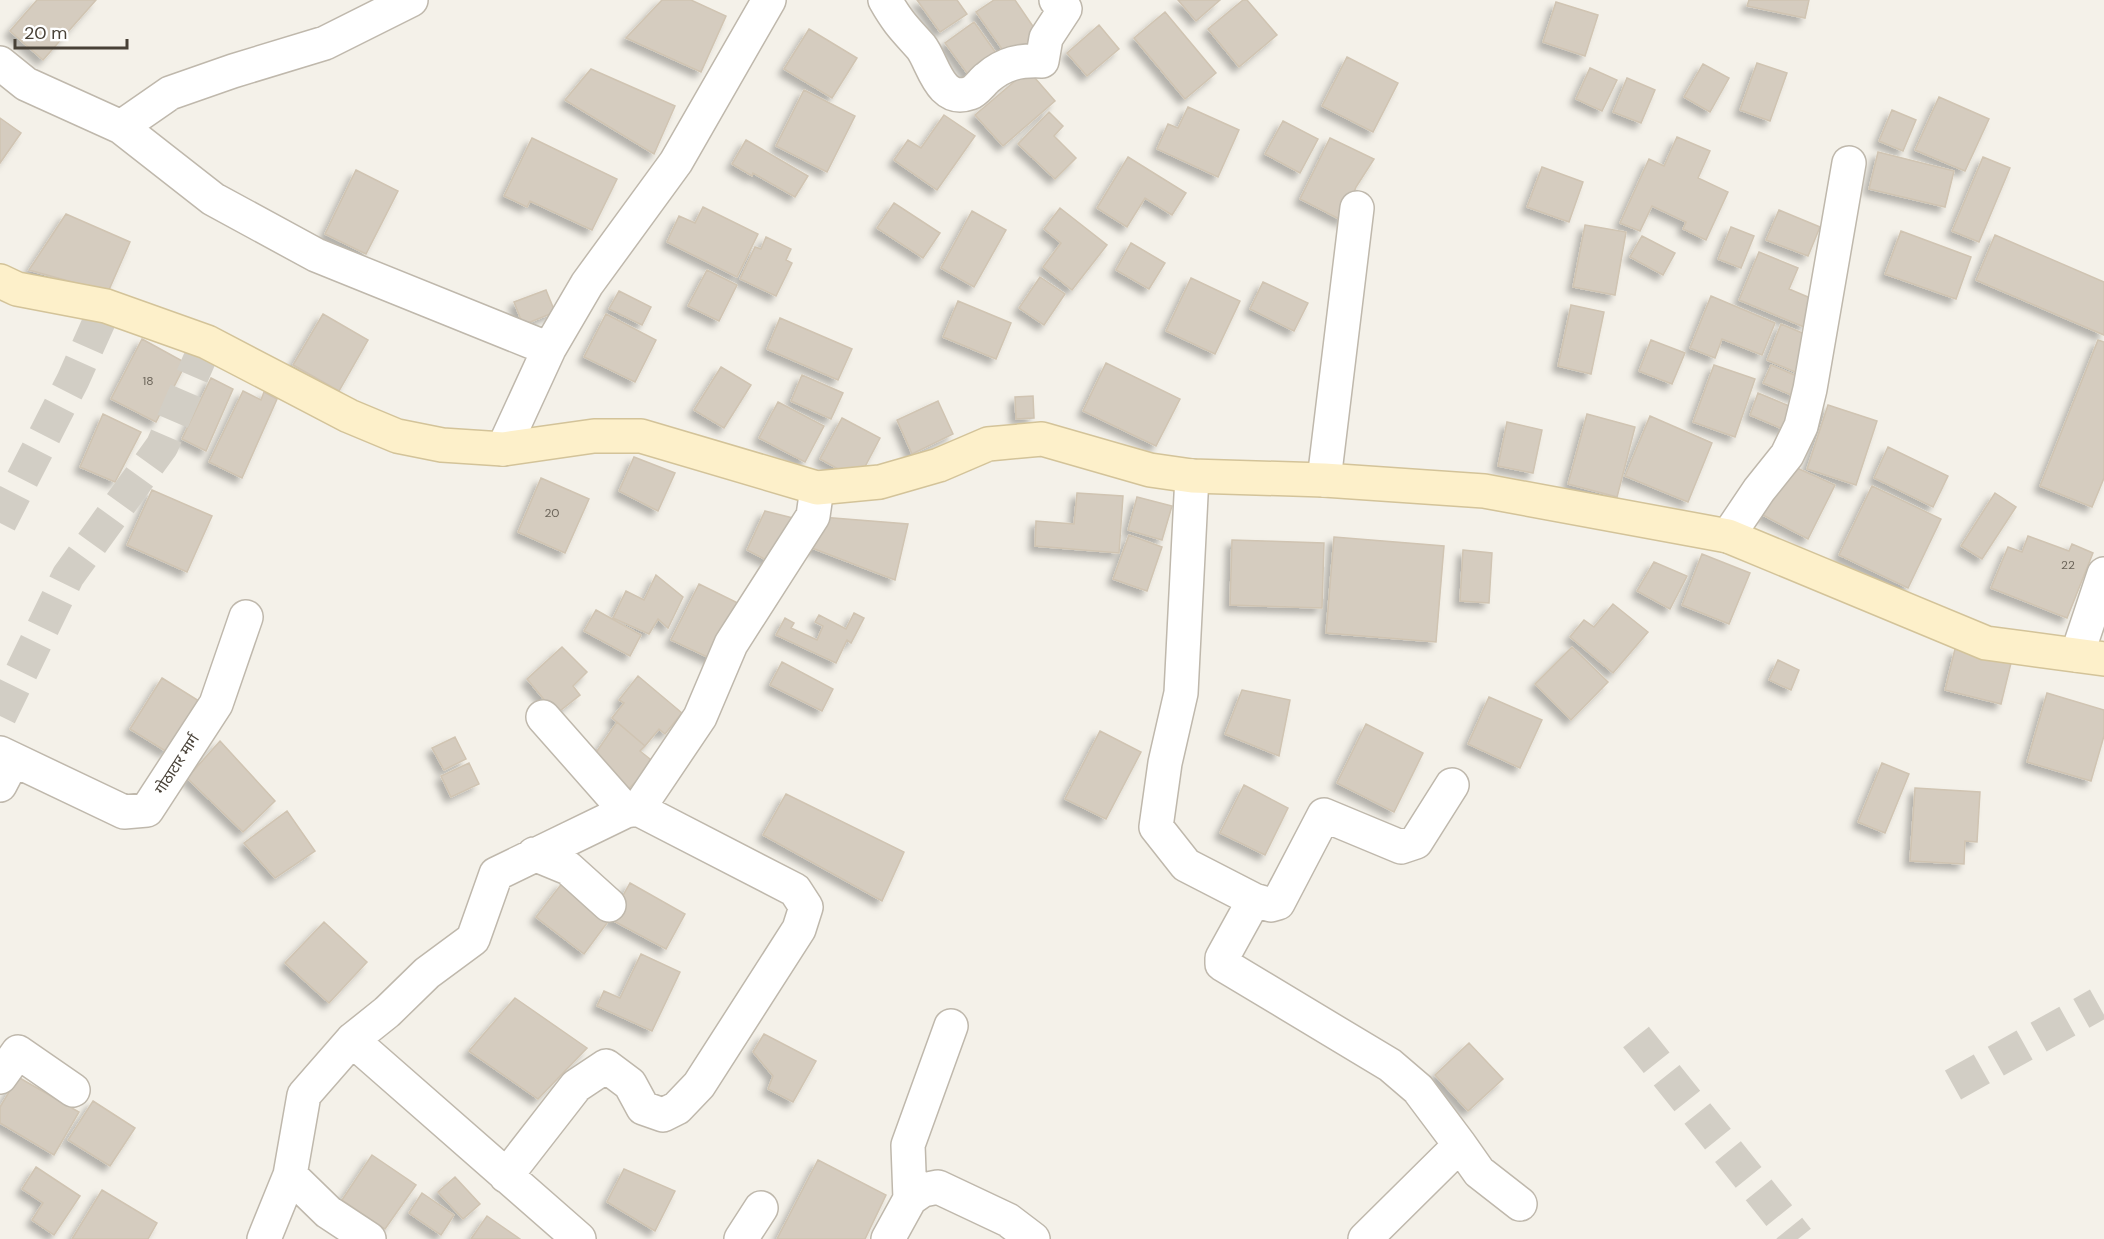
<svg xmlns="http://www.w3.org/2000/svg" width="2104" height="1239" font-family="'DM Sans','Noto Sans Devanagari',sans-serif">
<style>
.building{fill:#d5ccbf;stroke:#d0c4b2;stroke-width:1.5;filter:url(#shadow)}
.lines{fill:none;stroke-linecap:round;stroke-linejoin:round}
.street-tunnel{stroke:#d2cec5;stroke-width:33;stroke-dasharray:33 16;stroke-linecap:butt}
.street-casing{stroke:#bfb8ac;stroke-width:36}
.secondary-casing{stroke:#d3c399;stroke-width:36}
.street{stroke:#fff;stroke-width:33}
.secondary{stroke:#fdf0ca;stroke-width:33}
.labels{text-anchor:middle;stroke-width:5;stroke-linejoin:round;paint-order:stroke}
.number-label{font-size:12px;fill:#6b6459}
.street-label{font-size:15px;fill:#484137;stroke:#fff}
</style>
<defs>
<filter id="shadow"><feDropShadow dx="-5.5" dy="5.5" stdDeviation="3" flood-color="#0004"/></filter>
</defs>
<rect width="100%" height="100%" fill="#f4f1e9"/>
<!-- building -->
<path class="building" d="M 37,0 L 96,0 L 43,60 L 10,31 Z
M 662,0 L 691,0 L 726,16 L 701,72 L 626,38 Z
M 917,0 L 957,0 L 967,14 L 940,32 Z
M 994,0 L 1015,0 L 1041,38 L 1009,59 L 976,12 Z
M 1178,0 L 1220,0 L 1196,21 Z
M 1243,0 L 1247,0 L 1277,35 L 1239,67 L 1208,29 Z
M 1749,0 L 1809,0 L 1805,18 L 1747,6 Z
M 1556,2 L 1598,15 L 1585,56 L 1543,42 Z
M 1165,12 L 1216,73 L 1185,99 L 1134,38 Z
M 974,22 L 1003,63 L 975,84 L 945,43 Z
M 1099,25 L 1119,49 L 1087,76 L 1067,53 Z
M 809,29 L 857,58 L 832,98 L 784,69 Z
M 1347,57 L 1398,83 L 1373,132 L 1322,106 Z
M 1757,63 L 1787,73 L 1770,121 L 1740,110 Z
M 1703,64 L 1729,78 L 1710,112 L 1684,97 Z
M 1590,68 L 1617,80 L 1602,111 L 1576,99 Z
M 591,69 L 675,106 L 654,154 L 565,100 Z
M 1028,70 L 1055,101 L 1003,146 L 975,115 Z
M 1627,78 L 1655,90 L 1641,123 L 1613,112 Z
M 804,90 L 855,116 L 827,172 L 776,146 Z
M 1939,97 L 1989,119 L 1965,171 L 1915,150 Z
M 1188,107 L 1239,130 L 1218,177 L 1157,149 L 1168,124 L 1178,128 Z
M 1892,110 L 1916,120 L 1903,151 L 1879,141 Z
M 1049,112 L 1063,126 L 1054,136 L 1076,158 L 1055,179 L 1018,144 Z
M 944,115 L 975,136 L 937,190 L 894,160 L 908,140 L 921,148 Z
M 0,118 L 21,133 L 0,163 Z
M 1283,121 L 1318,139 L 1300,173 L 1265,154 Z
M 1677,137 L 1710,151 L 1698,178 L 1728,192 L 1706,240 L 1683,229 L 1686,222 L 1652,206 L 1640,231 L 1620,223 L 1649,159 L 1664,166 Z
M 532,138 L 617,179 L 592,230 L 530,201 L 527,207 L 504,196 Z
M 1330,138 L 1374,159 L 1356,187 L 1343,221 L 1300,199 Z
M 746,140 L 808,176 L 795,197 L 753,173 L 752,176 L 732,164 Z
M 1878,152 L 1954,171 L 1945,207 L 1869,189 Z
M 1128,157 L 1186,193 L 1172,215 L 1145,198 L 1127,227 L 1097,208 Z
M 1983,157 L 2010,168 L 1979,242 L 1952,231 Z
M 1542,167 L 1583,182 L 1569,222 L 1527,207 Z
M 356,170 L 398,191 L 366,254 L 325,234 Z
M 894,203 L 940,233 L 923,258 L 877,228 Z
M 703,207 L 758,234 L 737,277 L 667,242 L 679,216 L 695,223 Z
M 1060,208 L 1107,245 L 1072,290 L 1043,267 L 1061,243 L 1044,229 Z
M 1779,210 L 1820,227 L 1808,256 L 1766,240 Z
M 972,211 L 1006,230 L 974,287 L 941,268 Z
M 66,214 L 130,242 L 108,292 L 29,270 Z
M 1585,225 L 1626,232 L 1615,295 L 1573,287 Z
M 1731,227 L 1754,236 L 1741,268 L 1718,259 Z
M 1901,231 L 1971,257 L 1956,299 L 1885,274 Z
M 1995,235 L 2104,282 L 2104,335 L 1976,280 Z
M 1642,236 L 1675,253 L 1663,275 L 1630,257 Z
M 766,237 L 791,249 L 786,260 L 792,263 L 776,296 L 740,279 L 755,247 L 761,249 Z
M 1131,243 L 1165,263 L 1149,289 L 1116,270 Z
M 1759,252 L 1798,268 L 1789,289 L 1815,300 L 1804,327 L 1739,300 Z
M 707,270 L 737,285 L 719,321 L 688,306 Z
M 1040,277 L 1065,294 L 1044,325 L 1019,308 Z
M 1191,278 L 1240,301 L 1215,354 L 1166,331 Z
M 1263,282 L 1308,303 L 1294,331 L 1250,309 Z
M 546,290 L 555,312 L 523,325 L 514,302 Z
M 619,291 L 651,307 L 642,325 L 609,309 Z
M 1711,296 L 1775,323 L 1762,355 L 1722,339 L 1715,358 L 1690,348 Z
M 958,301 L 1011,323 L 996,359 L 943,337 Z
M 1571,305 L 1604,312 L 1591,374 L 1558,366 Z
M 323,314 L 368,340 L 339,391 L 293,365 Z
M 606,314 L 656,340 L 635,382 L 584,357 Z
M 780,318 L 852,349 L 838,380 L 767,349 Z
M 1781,324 L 1814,338 L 1800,374 L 1767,360 Z
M 142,339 L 186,363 L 156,422 L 111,399 Z
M 1651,340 L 1685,353 L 1672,384 L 1639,371 Z
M 2098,340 L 2104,342 L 2104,478 L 2092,507 L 2040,486 Z
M 1106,363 L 1180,399 L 1156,446 L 1083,411 Z
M 1714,365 L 1755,379 L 1735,437 L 1693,422 Z
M 1771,365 L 1804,379 L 1796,397 L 1763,383 Z
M 721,367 L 751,385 L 724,428 L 694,410 Z
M 802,375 L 843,393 L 831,419 L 791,401 Z
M 211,378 L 233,389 L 206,451 L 182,439 Z
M 243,391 L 261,400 L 264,392 L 277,399 L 242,478 L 209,462 Z
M 1758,393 L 1794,408 L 1785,430 L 1750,415 Z
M 1033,396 L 1034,418 L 1016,419 L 1015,397 Z
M 938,401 L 953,434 L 912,454 L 897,420 Z
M 778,402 L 824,426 L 805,462 L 759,438 Z
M 1828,405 L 1877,421 L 1856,485 L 1807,469 Z
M 103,414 L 141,432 L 115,482 L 80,467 Z
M 1587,414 L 1635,427 L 1617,497 L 1568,484 Z
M 1650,416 L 1712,443 L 1688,502 L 1625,476 Z
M 842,418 L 880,438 L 858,480 L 820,459 Z
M 1507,422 L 1542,430 L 1533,473 L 1498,466 Z
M 1888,447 L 1948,476 L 1933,507 L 1874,478 Z
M 634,457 L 675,473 L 658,511 L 619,491 Z
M 1797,468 L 1835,485 L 1808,539 L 1761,514 Z
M 541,478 L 589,499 L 565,553 L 518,532 Z
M 1872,486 L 1941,519 L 1908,588 L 1839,555 Z
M 152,490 L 212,516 L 187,572 L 127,545 Z
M 1077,493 L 1123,496 L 1119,553 L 1035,546 L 1036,521 L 1074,524 Z
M 1995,493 L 2016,507 L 1982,559 L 1961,546 Z
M 1137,497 L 1172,506 L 1162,540 L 1128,530 Z
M 765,511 L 797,519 L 774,564 L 747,550 Z
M 821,517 L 908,524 L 895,580 L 812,548 Z
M 1129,535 L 1162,547 L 1147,591 L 1113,579 Z
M 2028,536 L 2069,551 L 2072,544 L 2093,553 L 2067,618 L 1991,588 L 2008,547 L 2022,552 Z
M 1334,537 L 1444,546 L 1436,642 L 1326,633 Z
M 1232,540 L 1324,543 L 1322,608 L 1230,605 Z
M 1463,550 L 1492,553 L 1489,603 L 1460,601 Z
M 1702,554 L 1750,573 L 1729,624 L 1682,605 Z
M 1654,562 L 1687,576 L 1670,609 L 1637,591 Z
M 656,575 L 683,597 L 668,628 L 658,619 L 649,634 L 613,618 L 626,591 L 644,600 Z
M 699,584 L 744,606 L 716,661 L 671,640 Z
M 1613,604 L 1648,632 L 1613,673 L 1570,637 L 1584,620 L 1594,627 Z
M 596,610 L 641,635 L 630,656 L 584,631 Z
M 854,613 L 864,618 L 851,643 L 847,640 L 836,663 L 776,635 L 785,618 L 794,623 L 791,628 L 817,640 L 823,626 L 815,622 L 819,615 L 846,629 Z
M 562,647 L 587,672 L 573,686 L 580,695 L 556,714 L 527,679 Z
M 1572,647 L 1608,682 L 1571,720 L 1535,684 Z
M 1955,649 L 2011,663 L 2001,704 L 1945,690 Z
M 1778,660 L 1799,670 L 1791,690 L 1769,680 Z
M 782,662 L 833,689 L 822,711 L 770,685 Z
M 638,676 L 682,713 L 665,734 L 659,729 L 645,746 L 612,718 L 624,703 L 619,700 Z
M 162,678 L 199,701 L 167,752 L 130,729 Z
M 1242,690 L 1290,700 L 1279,756 L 1225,734 Z
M 2047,693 L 2104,710 L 2104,736 L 2091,781 L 2027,762 Z
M 1489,697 L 1542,720 L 1520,768 L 1468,744 Z
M 617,722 L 645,746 L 640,751 L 650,759 L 648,770 L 622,795 L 591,760 Z
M 1366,724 L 1423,753 L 1394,812 L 1337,783 Z
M 1100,731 L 1141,752 L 1106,819 L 1065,799 Z
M 455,737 L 466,759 L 444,770 L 432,748 Z
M 220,741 L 275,801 L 243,832 L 187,778 Z
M 469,763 L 479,784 L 451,797 L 441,776 Z
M 1882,763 L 1909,774 L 1885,833 L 1858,822 Z
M 1244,785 L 1288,808 L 1265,855 L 1220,833 Z
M 1915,788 L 1980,792 L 1977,842 L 1965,841 L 1964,864 L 1910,861 Z
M 786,794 L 904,852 L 882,901 L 763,835 Z
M 287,811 L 315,851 L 275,878 L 244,843 Z
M 563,882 L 610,919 L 584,954 L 536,917 Z
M 630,883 L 685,914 L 666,949 L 610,919 Z
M 324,922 L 367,962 L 329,1003 L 285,963 Z
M 641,954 L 680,972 L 652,1031 L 597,1006 L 604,991 L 620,998 Z
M 515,998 L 587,1048 L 538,1099 L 469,1051 Z
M 764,1034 L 816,1061 L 793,1102 L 768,1089 L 773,1076 L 753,1052 Z
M 1469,1043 L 1503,1079 L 1468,1111 L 1435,1075 Z
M 18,1077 L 79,1112 L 54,1155 L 0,1123 L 0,1107 Z
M 93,1101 L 135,1128 L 110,1166 L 68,1140 Z
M 372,1155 L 416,1185 L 385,1229 L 342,1200 Z
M 818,1160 L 886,1195 L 865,1239 L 777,1239 Z
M 36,1167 L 80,1196 L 54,1235 L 32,1220 L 43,1203 L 22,1189 Z
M 624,1169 L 675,1191 L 655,1231 L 607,1202 Z
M 455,1177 L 480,1204 L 463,1219 L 438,1192 Z
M 102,1190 L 157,1223 L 148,1239 L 72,1239 Z
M 422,1193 L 454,1215 L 441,1235 L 409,1213 Z
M 487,1216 L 520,1239 L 471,1239 Z"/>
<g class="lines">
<!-- street-tunnel -->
<path class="street-tunnel" d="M 0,523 L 73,380 L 106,306
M 0,716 L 68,576 L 162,446 L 207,342
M 1636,1037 L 1798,1239
M 1953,1085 L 2098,1004"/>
<defs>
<path id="street" d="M 885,0 C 898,23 905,29 921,47 C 933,62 939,104 970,93 C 976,91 982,82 987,78 C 1004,63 1020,60 1042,61 L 1046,38 L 1065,9 L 1056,0
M 0,63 L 26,84 L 121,127 L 213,199 L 316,255 L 549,349 L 587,284 L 676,162 L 769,0
M 121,127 L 170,93 L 233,71 L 325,43 L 411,0
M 503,449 L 549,349
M 1192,476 L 1181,693 L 1165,763 L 1156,827 L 1186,865 L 1254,900 L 1222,958 L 1222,964 L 1390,1065 L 1418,1089 L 1460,1145 L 1365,1239
M 1324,480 L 1357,208
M 1728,536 L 1759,490 L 1787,455 L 1801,426 L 1810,389 L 1849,163
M 2077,655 L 2104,574
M 543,717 L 626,811
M 0,753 L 124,812 L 147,810 L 216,704 L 246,617
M 0,785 L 13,760
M 534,854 L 568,868 L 609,905
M 1254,900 L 1271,905 L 1278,903 L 1324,815 L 1401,847 L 1416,842 L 1452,785
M 352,1040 L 579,1239
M 0,1077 L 18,1052 L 73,1090
M 1460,1145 L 1479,1172 L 1520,1204
M 290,1175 L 328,1212 L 369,1239
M 506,1176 L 576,1086 L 606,1066 L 630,1084 L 643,1108 L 663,1115 L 677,1108 L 699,1085 L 799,929 L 806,907 L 795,890 L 638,809
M 910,1199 L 908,1145 L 951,1026
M 264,1239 L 290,1175 L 304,1095 L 352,1040 L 387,1012 L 427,973 L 473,939 L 496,874 L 626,811 L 638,809 L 700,717 L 731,644 L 813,516 L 817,488
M 741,1239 L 761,1208
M 888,1239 L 910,1199 L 923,1190 L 938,1187 L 1008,1220 L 1033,1239"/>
<path id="secondary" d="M 0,281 L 17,289 L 106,306 L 207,342 L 349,416 L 397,436 L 442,445 L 503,449 L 594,436 L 641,436 L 817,488 L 880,482 L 939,465 L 988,444 L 1042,439 L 1150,470 L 1192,476 L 1324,480 L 1484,491 L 1728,536 L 1986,643 L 2104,659"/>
</defs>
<!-- street casing -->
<use href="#street" class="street-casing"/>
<!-- secondary casing -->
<use href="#secondary" class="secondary-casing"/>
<!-- street -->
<use href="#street" class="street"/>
<!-- secondary -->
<use href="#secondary" class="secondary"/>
</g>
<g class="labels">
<!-- number labels -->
<g class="number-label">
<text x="148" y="385">18</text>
<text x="552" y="517">20</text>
<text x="2068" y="569">22</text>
</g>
<!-- street labels -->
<g class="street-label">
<text transform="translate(177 764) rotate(-57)" y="5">गोठाटार मार्ग</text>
</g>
</g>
<!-- scale -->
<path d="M15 39v9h112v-9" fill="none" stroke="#484137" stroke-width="3"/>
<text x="24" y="39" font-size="18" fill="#484137" stroke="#ffffff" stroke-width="4.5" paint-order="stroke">20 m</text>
</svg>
